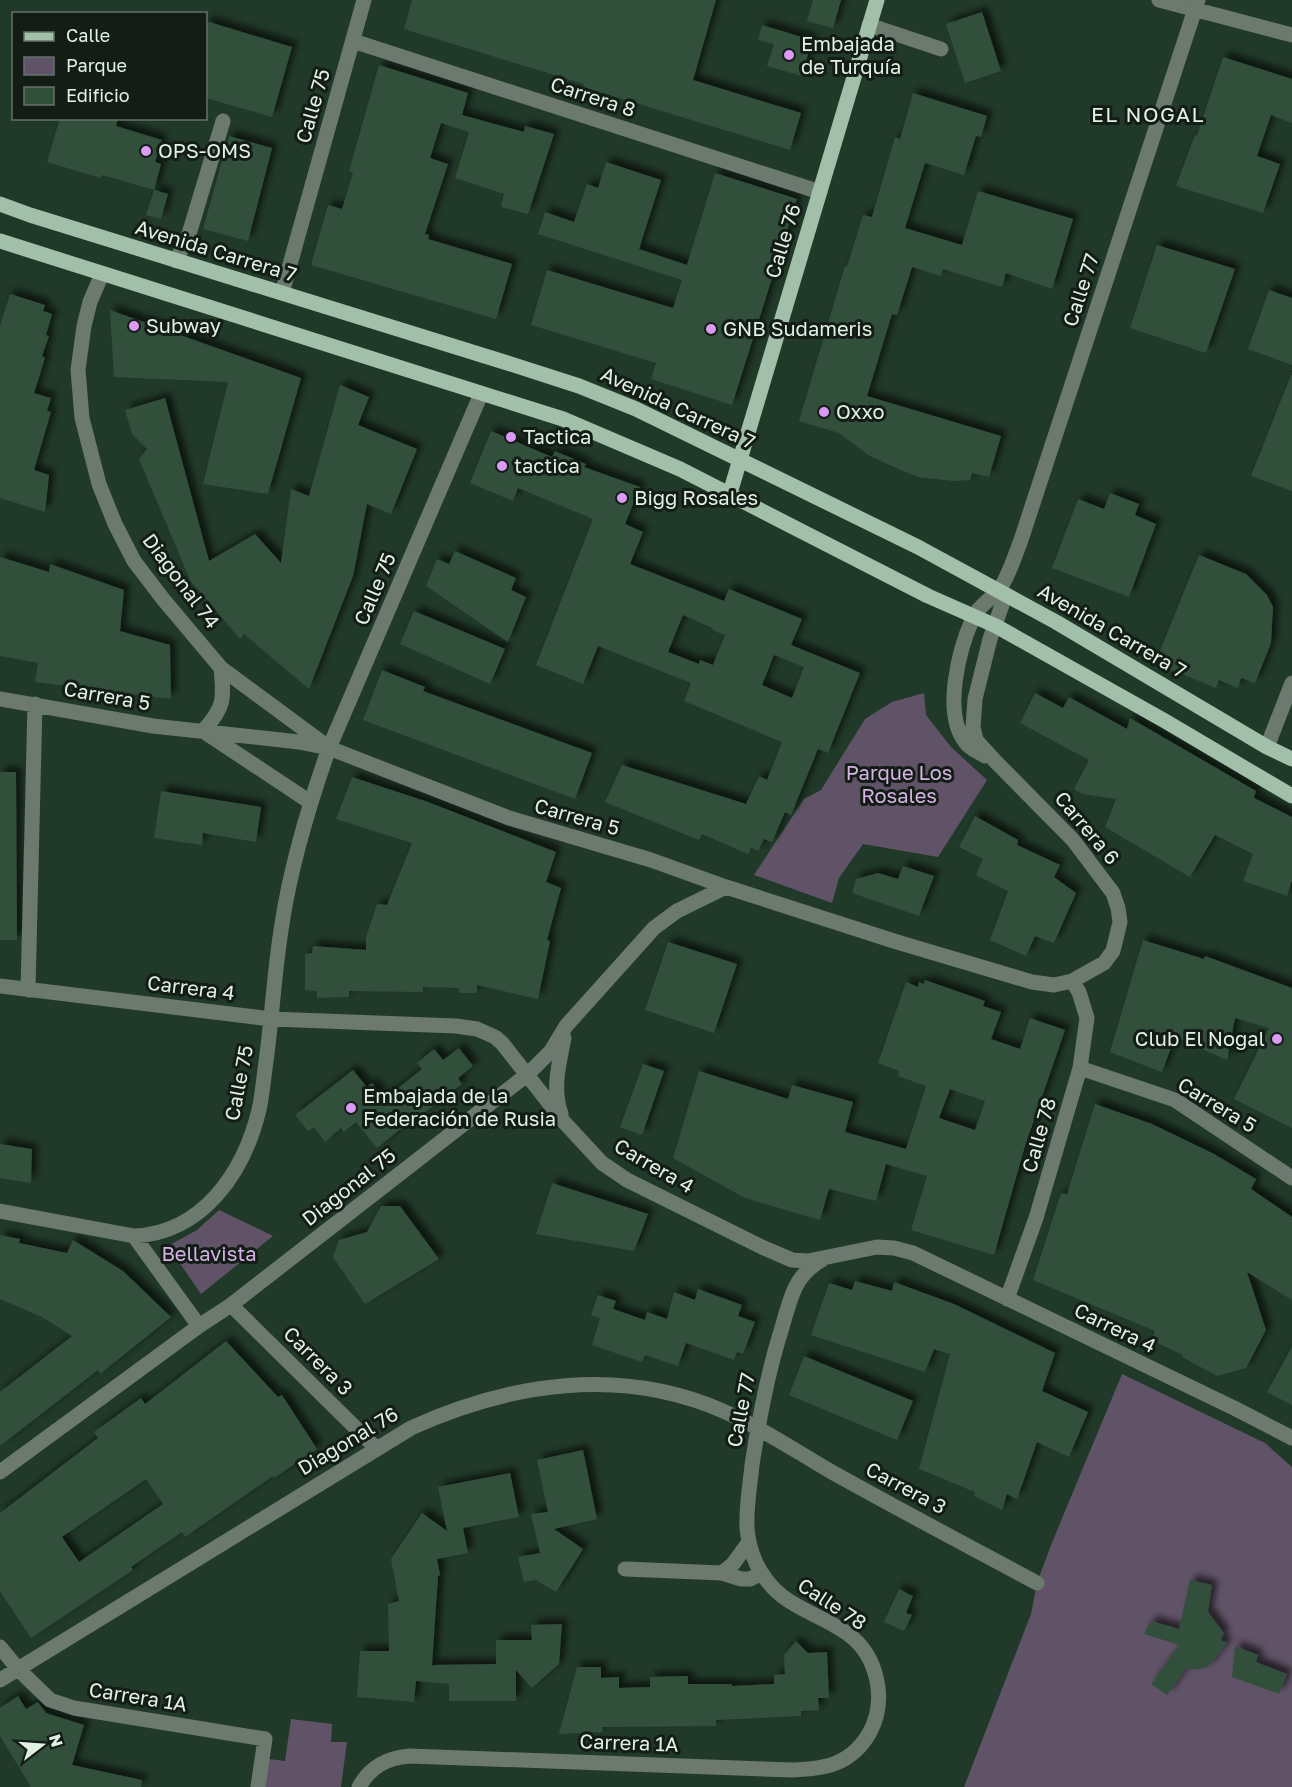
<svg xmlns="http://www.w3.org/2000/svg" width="1292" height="1787" font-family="'Golos Text',sans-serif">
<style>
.green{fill:#615367}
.building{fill:#31503b;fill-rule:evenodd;filter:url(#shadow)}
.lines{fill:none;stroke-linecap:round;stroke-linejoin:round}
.minor{stroke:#6b796f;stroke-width:15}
.major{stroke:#a2bfaa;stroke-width:15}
.poi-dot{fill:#da9af6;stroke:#131d16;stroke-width:2}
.labels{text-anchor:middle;stroke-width:6;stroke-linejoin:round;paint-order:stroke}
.poi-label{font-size:20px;fill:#e2f1e6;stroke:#131d16;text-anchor:start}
.street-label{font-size:20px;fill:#e2f1e6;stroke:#131d16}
.park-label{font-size:20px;fill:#d6b3e6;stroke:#131d16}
.neighbourhood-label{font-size:21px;letter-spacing:1.5px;fill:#e2f1e6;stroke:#131d16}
</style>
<defs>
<filter id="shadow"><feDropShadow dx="5.5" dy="-5.5" stdDeviation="3" flood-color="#0009"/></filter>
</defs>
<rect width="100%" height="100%" fill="#213929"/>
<!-- green -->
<path class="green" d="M 924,693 L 926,715 L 951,747 L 987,780 L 938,857 L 863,844 L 839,878 L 832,903 L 754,875 L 804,799 L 821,790 L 865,719 L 892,702 Z
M 219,1210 L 273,1236 L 201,1294 L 168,1246 L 197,1230 Z
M 1122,1374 L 1265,1443 L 1292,1467 L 1292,1787 L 964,1787 L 1031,1614 L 1037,1583 L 1051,1545 Z
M 291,1719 L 332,1724 L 331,1742 L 347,1742 L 341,1787 L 265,1787 L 269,1759 L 285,1761 Z"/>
<!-- building -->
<path class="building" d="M 412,0 L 716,0 L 693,80 L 801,113 L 790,150 L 583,87 L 584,84 L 404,29 Z
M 813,0 L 841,0 L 833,28 L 807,21 Z
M 982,12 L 1001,71 L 965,83 L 946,24 Z
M 206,21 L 292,47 L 272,117 L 206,98 Z
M 762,25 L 812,40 L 802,76 L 767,66 L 774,44 L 758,40 Z
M 1223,57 L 1292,79 L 1292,123 L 1271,115 L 1257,156 L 1280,164 L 1263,213 L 1176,186 L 1195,135 L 1197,136 Z
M 379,65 L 468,93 L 462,115 L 524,132 L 525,126 L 554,134 L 528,214 L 501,207 L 504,194 L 455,178 L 469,132 L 441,123 L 430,158 L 448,164 L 425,234 L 429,235 L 428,239 L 512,264 L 496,319 L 311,265 L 328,205 L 342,209 L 353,173 L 349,171 Z
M 913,93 L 987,116 L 981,137 L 976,136 L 964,175 L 925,163 L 905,228 L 962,245 L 978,191 L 1073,219 L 1052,289 L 1006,273 L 1002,287 L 943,269 L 941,276 L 912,267 L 897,315 L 892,314 L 867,396 L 1001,436 L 989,477 L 972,473 L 970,480 L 953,481 L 919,477 L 903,471 L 868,455 L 839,433 L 799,421 L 845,266 L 847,267 L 863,215 L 872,217 L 895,137 L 900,139 Z
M 60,118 L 118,118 L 116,126 L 162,140 L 155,162 L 161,164 L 154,190 L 102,175 L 101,178 L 47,162 Z
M 229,136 L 272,148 L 248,241 L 203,229 Z
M 606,162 L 661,180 L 639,249 L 687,265 L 715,173 L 797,199 L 732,405 L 651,379 L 656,363 L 531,325 L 547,270 L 673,308 L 682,280 L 538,234 L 545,212 L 574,222 L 587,184 L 598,188 Z
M 154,190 L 168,194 L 161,219 L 146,215 Z
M 1157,245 L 1235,269 L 1206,353 L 1130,328 Z
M 1269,290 L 1292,298 L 1292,365 L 1248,349 Z
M 10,294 L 45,305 L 43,311 L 52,314 L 46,335 L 49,336 L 42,356 L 45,358 L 34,393 L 51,398 L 47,411 L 51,412 L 34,470 L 49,475 L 45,512 L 0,498 L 0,326 Z
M 110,310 L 301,378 L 268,494 L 203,484 L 228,382 L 114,377 Z
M 1291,375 L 1292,375 L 1292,491 L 1251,476 Z
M 340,385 L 369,397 L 358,425 L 417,449 L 391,514 L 367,504 L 353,576 L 309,689 L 244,634 L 240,639 L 190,580 L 139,459 L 147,449 L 132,434 L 125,410 L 165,398 L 209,561 L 255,534 L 281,563 L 291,489 L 309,496 Z
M 491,431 L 552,457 L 555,451 L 586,464 L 584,467 L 640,487 L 625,524 L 643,532 L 630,564 L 724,601 L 729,589 L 802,619 L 791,645 L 860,673 L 828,753 L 818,749 L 791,815 L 785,812 L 772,842 L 764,839 L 758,851 L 751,848 L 748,854 L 702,834 L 699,840 L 605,802 L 622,765 L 746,804 L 759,776 L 767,780 L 782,742 L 684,701 L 691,683 L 598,646 L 583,684 L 536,665 L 593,519 L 518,488 L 513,501 L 470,483 ZM 683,615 L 713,628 L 712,630 L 725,635 L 713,665 L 700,660 L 699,664 L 668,652 ZM 774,655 L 804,667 L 792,698 L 762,685 Z
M 1110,493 L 1139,504 L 1135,515 L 1156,524 L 1129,597 L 1052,568 L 1078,499 L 1104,509 Z
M 455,551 L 516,578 L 511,590 L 526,597 L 508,642 L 426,586 L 437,559 L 449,564 Z
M 1199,555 L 1246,574 L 1267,595 L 1273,607 L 1271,643 L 1255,683 L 1241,678 L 1238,688 L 1219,680 L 1216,688 L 1155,663 Z
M 0,557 L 49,572 L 50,564 L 124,590 L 120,631 L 170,645 L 171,699 L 35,682 L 38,663 L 0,656 Z
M 414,611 L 505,649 L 490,684 L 400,644 Z
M 382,670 L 425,687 L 423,691 L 592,753 L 575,799 L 363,720 Z
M 1035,693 L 1063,708 L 1069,697 L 1127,729 L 1130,718 L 1256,791 L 1254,798 L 1292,817 L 1292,880 L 1287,896 L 1243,881 L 1253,854 L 1215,835 L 1190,877 L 1105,827 L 1116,799 L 1082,794 L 1074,789 L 1089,760 L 1020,723 Z
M 0,772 L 16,772 L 17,940 L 0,940 Z
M 352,777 L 428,802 L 556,852 L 546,882 L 561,888 L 547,940 L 550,941 L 538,999 L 477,985 L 477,993 L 459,993 L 459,988 L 423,987 L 423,992 L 349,991 L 349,997 L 317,998 L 317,991 L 305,990 L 305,954 L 312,953 L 313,946 L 366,950 L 366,937 L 377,904 L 387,905 L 412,843 L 336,819 Z
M 161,791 L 261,807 L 256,842 L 203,833 L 202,845 L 154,838 Z
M 975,816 L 1018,840 L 1017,845 L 1060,865 L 1054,877 L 1076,893 L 1054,943 L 1035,936 L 1026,956 L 990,940 L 1008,891 L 976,875 L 983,859 L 959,847 Z
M 903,866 L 934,876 L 919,916 L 852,893 L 856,879 L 878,873 L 898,879 Z
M 1143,940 L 1204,959 L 1205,956 L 1292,988 L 1292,1128 L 1234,1099 L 1269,1028 L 1235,1018 L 1227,1060 L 1175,1037 L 1162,1072 L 1110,1052 Z
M 668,942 L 737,964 L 714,1033 L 645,1010 Z
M 925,980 L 985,1001 L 983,1006 L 1001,1012 L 991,1039 L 1020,1049 L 1030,1018 L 1065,1030 L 1025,1146 L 994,1255 L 911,1230 L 927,1176 L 886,1164 L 876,1201 L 829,1189 L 820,1220 L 745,1198 L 673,1158 L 699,1071 L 788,1099 L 792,1085 L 853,1102 L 845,1132 L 906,1149 L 926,1086 L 898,1076 L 899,1071 L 878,1063 L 906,982 L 918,987 L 919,982 L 924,984 ZM 950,1089 L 985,1101 L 975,1130 L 939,1118 Z
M 459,1048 L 473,1066 L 458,1078 L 462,1084 L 420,1116 L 419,1114 L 377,1148 L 356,1122 L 344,1132 L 341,1128 L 325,1142 L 314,1127 L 308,1131 L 295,1115 L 353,1070 L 367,1087 L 372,1083 L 384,1099 L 422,1069 L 417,1063 L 434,1049 L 443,1060 Z
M 643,1064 L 664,1071 L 642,1135 L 620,1127 Z
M 1095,1104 L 1152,1124 L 1214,1154 L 1256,1179 L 1251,1189 L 1292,1217 L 1292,1300 L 1247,1272 L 1266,1330 L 1246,1368 L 1217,1376 L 1182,1357 L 1183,1355 L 1151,1340 L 1155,1331 L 1033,1280 L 1061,1193 L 1067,1194 Z
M 0,1144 L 32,1149 L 31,1183 L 0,1178 Z
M 552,1183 L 648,1214 L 634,1251 L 536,1234 Z
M 381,1206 L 400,1206 L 439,1259 L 365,1304 L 333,1257 L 339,1240 L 367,1232 Z
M 0,1235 L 20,1239 L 19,1243 L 67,1253 L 73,1240 L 123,1271 L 171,1317 L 100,1374 L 98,1370 L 0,1446 L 0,1392 L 72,1336 L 42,1317 L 0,1299 Z
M 855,1281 L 892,1291 L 894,1282 L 954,1304 L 1055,1353 L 1042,1391 L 1088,1412 L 1069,1457 L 1037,1442 L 1017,1499 L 1007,1494 L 1002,1510 L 974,1496 L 975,1492 L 919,1469 L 950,1354 L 934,1349 L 925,1372 L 811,1335 L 829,1283 L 852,1290 Z
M 698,1289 L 742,1305 L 738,1316 L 755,1322 L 743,1354 L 737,1352 L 734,1360 L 686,1343 L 678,1366 L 645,1355 L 642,1362 L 592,1345 L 600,1318 L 591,1315 L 598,1295 L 616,1301 L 613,1309 L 645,1320 L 647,1312 L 667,1319 L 674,1292 L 695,1300 Z
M 226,1341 L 278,1397 L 282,1395 L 317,1449 L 274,1478 L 273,1476 L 185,1537 L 182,1532 L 131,1567 L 133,1570 L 31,1638 L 0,1591 L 0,1513 L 98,1438 L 94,1432 L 141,1398 L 145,1404 ZM 146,1479 L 163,1504 L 79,1562 L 62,1537 Z
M 1292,1347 L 1292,1405 L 1267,1392 Z
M 804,1356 L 913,1401 L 897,1440 L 789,1395 Z
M 583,1450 L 597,1519 L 554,1529 L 583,1549 L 556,1592 L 536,1580 L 524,1582 L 518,1557 L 540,1553 L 531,1514 L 548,1512 L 537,1460 Z
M 510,1473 L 519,1517 L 463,1528 L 468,1553 L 437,1559 L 440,1575 L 438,1576 L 432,1665 L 496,1664 L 496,1640 L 532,1640 L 531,1625 L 562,1624 L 559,1664 L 532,1688 L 516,1670 L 516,1701 L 449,1701 L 449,1684 L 416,1681 L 414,1702 L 357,1697 L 360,1651 L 389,1651 L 388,1604 L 399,1601 L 391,1559 L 422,1513 L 447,1531 L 438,1487 Z
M 1190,1580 L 1212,1585 L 1208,1612 L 1224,1633 L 1221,1640 L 1227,1643 L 1208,1667 L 1195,1670 L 1187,1667 L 1167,1695 L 1151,1684 L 1179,1645 L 1144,1634 L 1151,1621 L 1179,1629 Z
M 899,1589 L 913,1596 L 906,1613 L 912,1615 L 904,1631 L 884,1622 Z
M 796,1641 L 808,1653 L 827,1652 L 829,1698 L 818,1698 L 819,1710 L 801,1711 L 801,1716 L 716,1720 L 716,1726 L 602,1727 L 603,1732 L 559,1734 L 577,1667 L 601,1667 L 601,1678 L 619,1677 L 619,1688 L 650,1687 L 650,1677 L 688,1676 L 688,1684 L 732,1684 L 732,1686 L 774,1684 L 774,1675 L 785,1674 L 784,1655 Z
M 1235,1646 L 1258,1655 L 1256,1662 L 1287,1674 L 1279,1694 L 1232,1677 Z
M 18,1696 L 26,1709 L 38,1702 L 46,1713 L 84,1725 L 72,1765 L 142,1780 L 141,1787 L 31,1787 L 0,1736 L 0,1708 Z"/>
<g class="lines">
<!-- minor -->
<path class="minor" d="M 1159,0 L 1292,35
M 869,25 L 941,49
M 353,41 L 820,192
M 176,261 L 189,234 L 223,121
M 102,274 L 90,302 L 84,326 L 78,370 L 82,418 L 99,484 L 115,524 L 134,561 L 163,599 L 221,668 L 324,744
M 282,293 L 364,0
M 221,668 C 224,699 225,707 203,731 L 310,802
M 0,699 L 153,726 L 299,742 L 329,748 L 509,818 L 651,860 L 726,887 L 897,942 L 1032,982 L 1054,985 L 1072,981 L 1104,963 L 1113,951 L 1120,922 L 1118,908 L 1113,893 L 1073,840 L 996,762 L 976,740 L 973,727 L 975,699 L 990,639 L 1002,605 L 999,591
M 1267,747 L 1292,683
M 985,756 C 979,752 970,749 966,743 C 942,714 959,649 973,618 C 979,605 990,600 998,591 C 1007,581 1016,553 1021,540 L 1198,0
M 0,986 L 271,1019 L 456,1026 L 477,1029 L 495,1037 L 502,1043 L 564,1122 L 602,1163 L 627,1180 L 764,1248 L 792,1260 L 808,1261 L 877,1247 L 894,1248 L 913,1253 L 1236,1409 L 1292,1438
M 28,990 L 35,704
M 1080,1068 L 1175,1100 L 1292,1178
M 561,1114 C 552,1088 559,1064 564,1038
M 0,1211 L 134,1236 C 203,1233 244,1172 259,1110 C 262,1097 263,1083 265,1069 C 272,1021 274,972 282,924 C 291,864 309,805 329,748 L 481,394
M 134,1236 L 199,1326
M 1007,1299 L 1036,1218 L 1080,1068 L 1087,1018 L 1079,992 L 1072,981
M 231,1305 L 376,1448
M 0,1472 L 199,1326 L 231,1305 L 528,1074 L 551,1051 L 566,1026 L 654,928 L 677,911 L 726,887
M 625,1569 L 722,1573 L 741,1579 L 750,1579 L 762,1573
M 722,1573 L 733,1564 L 749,1542
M 0,1647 L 18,1669 L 50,1700 L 74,1708 L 265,1739 L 258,1787
M 0,1680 L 411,1428 C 510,1383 620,1366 723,1411 C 760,1427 794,1450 830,1471 C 898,1509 968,1546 1037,1583
M 359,1787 C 370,1767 386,1758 409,1756 L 792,1770 C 826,1769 852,1764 870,1732 C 887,1700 878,1656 848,1634 C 812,1608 779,1609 756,1563 C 751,1552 748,1540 747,1528 C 746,1507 750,1486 752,1465 C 759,1419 767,1375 781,1331 C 785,1317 789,1301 795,1288 C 801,1275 811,1266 823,1259"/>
<!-- major -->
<path class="major" d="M 0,204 L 30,215 L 501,361 L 579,386 L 636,409 L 918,547 L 1056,622 L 1267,747 L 1292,759
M 0,241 L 563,419 L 680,469 L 928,596 L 996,626 L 1165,721 L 1292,796
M 730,493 L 877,0"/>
</g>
<!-- markers -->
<g class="poi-dot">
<circle cx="789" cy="55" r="6"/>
<circle cx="146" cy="151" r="6"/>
<circle cx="134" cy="326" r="6"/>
<circle cx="711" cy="329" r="6"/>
<circle cx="824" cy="412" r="6"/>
<circle cx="511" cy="437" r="6"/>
<circle cx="502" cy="466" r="6"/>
<circle cx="622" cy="498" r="6"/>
<circle cx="1277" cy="1039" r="6"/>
<circle cx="351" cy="1108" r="6"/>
</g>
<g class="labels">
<!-- poi labels -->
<g class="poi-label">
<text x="801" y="51">Embajada<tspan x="801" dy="23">de Turquía</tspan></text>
<text x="158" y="158">OPS-OMS</text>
<text x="146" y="333">Subway</text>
<text x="723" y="336">GNB Sudameris</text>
<text x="836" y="419">Oxxo</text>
<text x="523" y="444">Tactica</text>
<text x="514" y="473">tactica</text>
<text x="634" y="505">Bigg Rosales</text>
<text x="1265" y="1046" text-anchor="end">Club El Nogal</text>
<text x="363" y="1103">Embajada de la<tspan x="363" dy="23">Federación de Rusia</tspan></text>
</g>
<!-- street labels -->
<g class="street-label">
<text transform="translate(593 97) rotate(18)" y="7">Carrera 8</text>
<text transform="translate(313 106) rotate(-74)" y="7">Calle 75</text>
<text transform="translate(783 241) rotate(-73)" y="7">Calle 76</text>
<text transform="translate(216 251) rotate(17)" y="7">Avenida Carrera 7</text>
<text transform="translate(1081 290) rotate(-72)" y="7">Calle 77</text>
<text transform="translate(678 408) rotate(25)" y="7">Avenida Carrera 7</text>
<text transform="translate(181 581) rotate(53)" y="7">Diagonal 74</text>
<text transform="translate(375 589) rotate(-67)" y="7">Calle 75</text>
<text transform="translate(1112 631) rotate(30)" y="7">Avenida Carrera 7</text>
<text transform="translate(107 696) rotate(10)" y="7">Carrera 5</text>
<text transform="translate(577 817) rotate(16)" y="7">Carrera 5</text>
<text transform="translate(1087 828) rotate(50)" y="7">Carrera 6</text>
<text transform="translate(191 988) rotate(7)" y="7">Carrera 4</text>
<text transform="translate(239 1083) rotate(-79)" y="7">Calle 75</text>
<text transform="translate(1217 1105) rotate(31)" y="7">Carrera 5</text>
<text transform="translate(1039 1135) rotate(-74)" y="7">Calle 78</text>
<text transform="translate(654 1166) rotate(30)" y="7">Carrera 4</text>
<text transform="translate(349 1187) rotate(-38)" y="7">Diagonal 75</text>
<text transform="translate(1115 1328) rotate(26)" y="7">Carrera 4</text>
<text transform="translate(318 1361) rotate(45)" y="7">Carrera 3</text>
<text transform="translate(741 1410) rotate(-79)" y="7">Calle 77</text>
<text transform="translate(348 1441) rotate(-31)" y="7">Diagonal 76</text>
<text transform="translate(906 1488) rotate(28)" y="7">Carrera 3</text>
<text transform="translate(832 1604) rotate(33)" y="7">Calle 78</text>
<text transform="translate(138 1697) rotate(9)" y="7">Carrera 1A</text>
<text transform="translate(629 1743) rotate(2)" y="7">Carrera 1A</text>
</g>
<!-- park labels -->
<g class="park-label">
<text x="899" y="780">Parque Los<tspan x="899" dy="23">Rosales</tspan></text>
<text x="209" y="1261">Bellavista</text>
</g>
<!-- neighbourhood labels -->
<g class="neighbourhood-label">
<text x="1148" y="122">EL NOGAL</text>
</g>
</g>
<!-- legend -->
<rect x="12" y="12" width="195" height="108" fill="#131d16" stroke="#667269" stroke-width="1.5"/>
<rect x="24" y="32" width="30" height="9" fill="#a2bfaa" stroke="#667269" stroke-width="1.5"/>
<text x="66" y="42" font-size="18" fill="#e2f1e6">Calle</text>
<rect x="24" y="57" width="30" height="18" fill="#615367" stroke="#667269" stroke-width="1.5"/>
<text x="66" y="72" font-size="18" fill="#e2f1e6">Parque</text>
<rect x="24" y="87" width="30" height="18" fill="#31503b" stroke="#667269" stroke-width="1.5"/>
<text x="66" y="102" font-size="18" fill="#e2f1e6">Edificio</text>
<!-- north arrow -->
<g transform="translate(42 1745) rotate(73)" stroke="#131d16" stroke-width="4.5" paint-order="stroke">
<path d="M0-4.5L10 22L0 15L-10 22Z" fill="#e2f1e6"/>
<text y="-9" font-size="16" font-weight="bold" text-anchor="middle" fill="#e2f1e6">N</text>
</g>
</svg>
